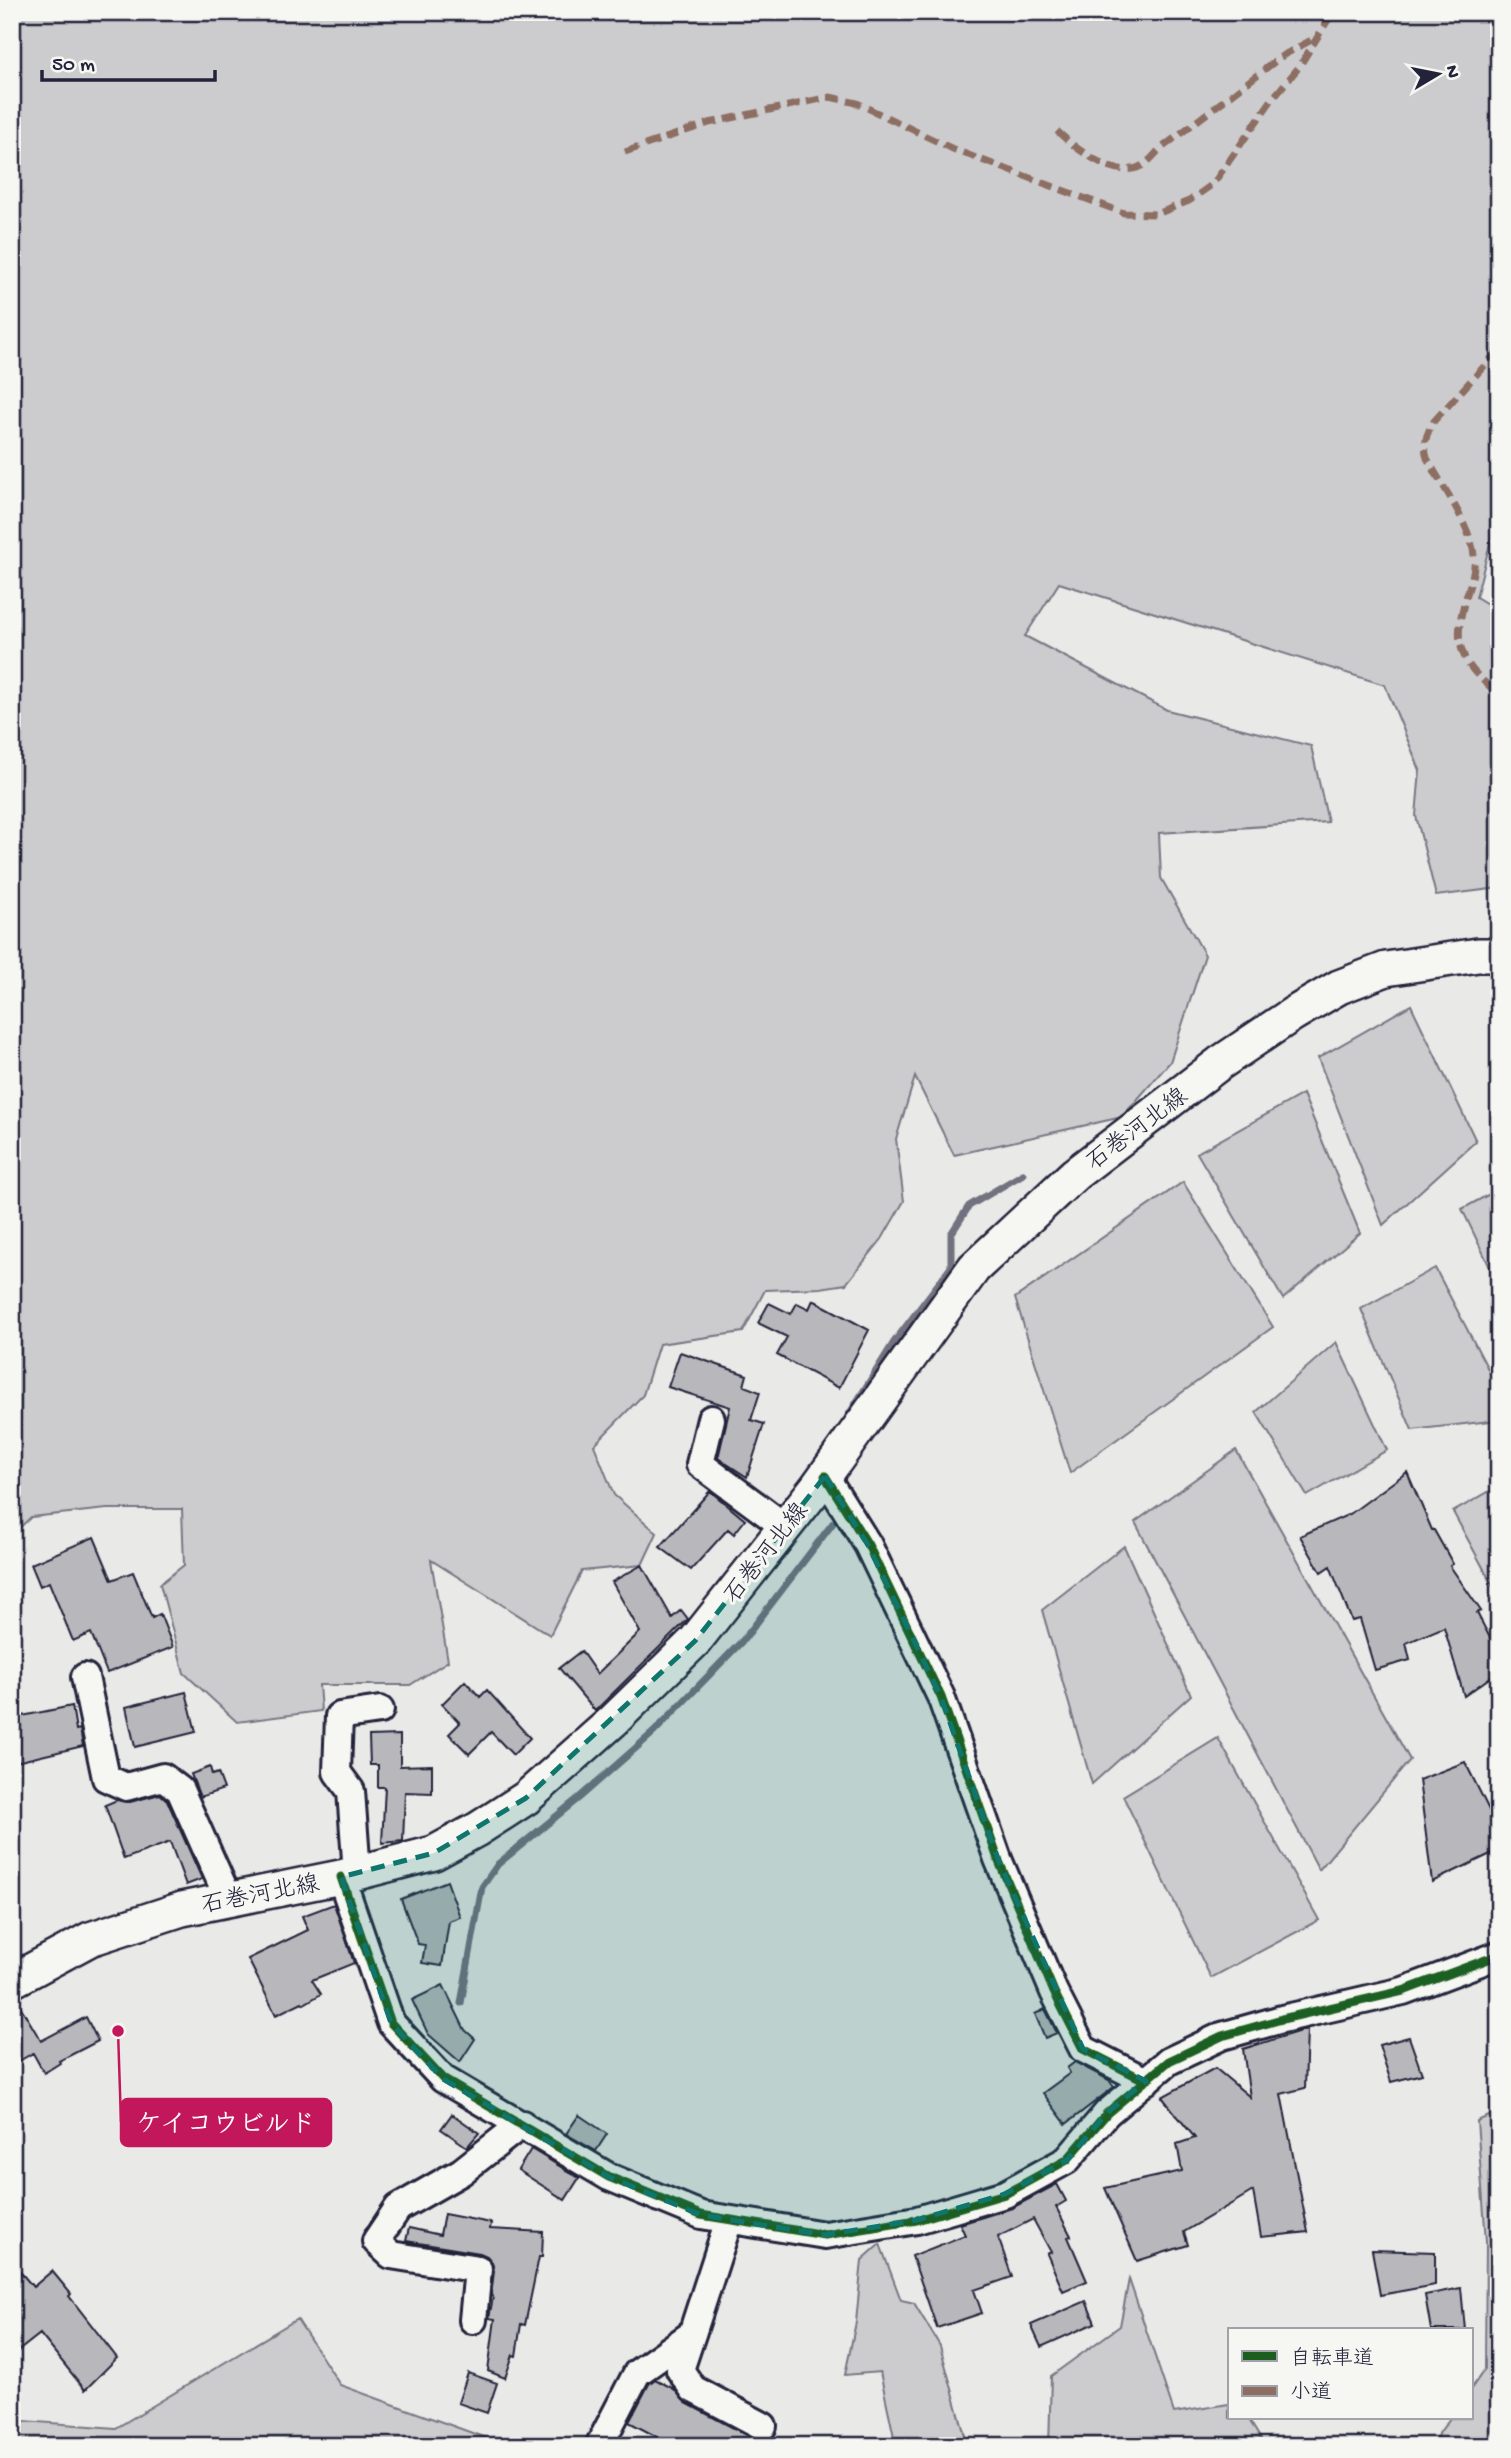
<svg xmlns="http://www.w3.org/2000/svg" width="1511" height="2458" font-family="'Gochi Hand','Klee One',sans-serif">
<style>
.green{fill:#ccccce;stroke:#777784;stroke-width:2}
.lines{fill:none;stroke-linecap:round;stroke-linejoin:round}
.stream{stroke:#71717f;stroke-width:7}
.building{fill:#b8b8bc;stroke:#22223b;stroke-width:2}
.minor-casing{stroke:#22223b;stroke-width:32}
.major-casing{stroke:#22223b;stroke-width:38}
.minor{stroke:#f6f6f2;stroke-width:26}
.major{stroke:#f6f6f2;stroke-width:33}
.quiet{stroke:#8d6e63;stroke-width:7;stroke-dasharray:14 7;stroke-linecap:butt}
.cycleway-casing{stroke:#f6f6f2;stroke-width:13}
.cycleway{stroke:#1b5e20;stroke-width:9}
.marked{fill:#0f766e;fill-opacity:0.2;stroke:#0f766e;stroke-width:5;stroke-dasharray:14 9;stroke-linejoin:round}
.labels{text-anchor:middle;stroke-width:6;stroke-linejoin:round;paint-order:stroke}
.street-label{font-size:24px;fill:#22223b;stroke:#f6f6f2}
.leader{fill:none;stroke:#c2185b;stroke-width:2.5}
.callout-dot{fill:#c2185b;stroke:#f6f6f2;stroke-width:2.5}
.callout{fill:#c2185b;stroke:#c2185b;stroke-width:2.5}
.callout-label{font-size:26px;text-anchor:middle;font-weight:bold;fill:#fff}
</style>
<rect width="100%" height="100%" fill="#e9e9e7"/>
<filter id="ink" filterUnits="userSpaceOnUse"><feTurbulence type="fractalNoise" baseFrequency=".0143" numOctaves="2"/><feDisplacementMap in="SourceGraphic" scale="14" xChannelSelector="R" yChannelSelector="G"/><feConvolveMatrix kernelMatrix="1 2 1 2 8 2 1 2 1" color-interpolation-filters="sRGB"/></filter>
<g filter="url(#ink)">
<!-- green -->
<path class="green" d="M 12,12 L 1499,12 L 1499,509 L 1476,597 L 1499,611 L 1499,888 L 1436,896 L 1416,816 L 1420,770 L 1385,685 L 1059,583 L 1025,636 L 1167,710 L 1311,746 L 1328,822 L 1159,833 L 1161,878 L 1205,955 L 1170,1062 L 1122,1117 L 954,1155 L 915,1077 L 896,1139 L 904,1201 L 882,1239 L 846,1284 L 820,1288 L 765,1290 L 743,1332 L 659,1344 L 643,1395 L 594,1445 L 614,1495 L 657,1533 L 642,1565 L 582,1571 L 550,1635 L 431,1560 L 448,1661 L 410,1685 L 319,1685 L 321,1711 L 237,1722 L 184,1673 L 160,1584 L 184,1565 L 182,1509 L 107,1509 L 31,1517 L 12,1535 Z
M 1411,1005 L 1476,1141 L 1383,1225 L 1318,1058 Z
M 1303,1094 L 1360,1233 L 1283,1299 L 1197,1153 Z
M 1183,1182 L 1273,1327 L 1070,1473 L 1015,1298 Z
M 1499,1189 L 1499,1286 L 1462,1209 Z
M 1435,1268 L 1499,1390 L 1499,1420 L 1412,1430 L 1361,1309 Z
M 1336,1342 L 1387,1450 L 1307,1496 L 1256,1412 Z
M 1236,1450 L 1410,1760 L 1319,1870 L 1135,1522 Z
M 1499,1486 L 1499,1597 L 1453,1512 Z
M 1124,1546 L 1191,1695 L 1092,1784 L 1042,1610 Z
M 1218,1738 L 1319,1920 L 1211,1978 L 1123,1796 Z
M 1499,2112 L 1499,2446 L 1430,2446 L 1450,2418 L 1471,2418 L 1471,2389 L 1485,2369 L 1486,2241 L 1477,2121 Z
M 880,2244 L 901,2300 L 914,2303 L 940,2346 L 967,2443 L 966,2446 L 896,2446 L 880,2372 L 845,2375 L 856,2322 L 862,2260 Z
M 1129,2279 L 1174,2413 L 1229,2404 L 1229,2418 L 1248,2418 L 1265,2446 L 1049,2446 L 1051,2376 L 1120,2326 Z
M 297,2319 L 340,2385 L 497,2442 L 497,2446 L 12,2446 L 12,2420 L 116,2428 Z"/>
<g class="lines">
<!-- stream -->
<path class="stream" d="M 848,1416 L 894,1342 L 951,1267 L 951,1234 L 969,1206 L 1023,1174
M 461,2003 L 482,1887 L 498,1864 L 580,1797 L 654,1732 L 745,1638 L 833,1523"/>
</g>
<!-- building -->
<path class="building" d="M 813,1300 L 869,1330 L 839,1388 L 777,1355 L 787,1337 L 758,1323 L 769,1303 L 791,1314 L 797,1303 L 809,1309 Z
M 680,1352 L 747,1375 L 744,1386 L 760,1392 L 751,1420 L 764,1424 L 747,1477 L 718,1458 L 730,1407 L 668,1387 Z
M 1407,1472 L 1432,1530 L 1434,1530 L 1453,1564 L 1450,1566 L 1481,1611 L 1477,1613 L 1499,1655 L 1499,1671 L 1464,1696 L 1444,1627 L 1406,1643 L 1410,1660 L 1375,1670 L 1360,1619 L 1352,1621 L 1330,1566 L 1321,1572 L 1300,1536 L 1350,1514 Z
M 710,1491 L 745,1520 L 734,1534 L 728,1529 L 691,1570 L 660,1547 Z
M 94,1537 L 112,1580 L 133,1572 L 152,1618 L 160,1614 L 173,1647 L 107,1673 L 91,1633 L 73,1641 L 49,1582 L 40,1586 L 31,1564 Z
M 642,1565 L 672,1618 L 681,1610 L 688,1619 L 595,1711 L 559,1668 L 581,1651 L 597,1674 L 640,1632 L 612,1582 Z
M 465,1681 L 480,1697 L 487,1690 L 530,1738 L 513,1755 L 491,1732 L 469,1754 L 449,1734 L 460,1723 L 442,1704 Z
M 186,1692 L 196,1732 L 135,1747 L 126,1707 Z
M 72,1706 L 76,1730 L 80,1729 L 83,1746 L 12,1763 L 12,1718 Z
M 400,1735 L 400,1766 L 432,1765 L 432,1793 L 405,1792 L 403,1841 L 382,1843 L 385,1787 L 378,1787 L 378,1765 L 370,1765 L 369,1736 Z
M 1465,1762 L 1499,1830 L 1499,1850 L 1432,1882 L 1419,1780 Z
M 210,1767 L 212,1775 L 218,1773 L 224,1789 L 200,1797 L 191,1774 Z
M 160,1794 L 167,1800 L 202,1879 L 186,1885 L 170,1842 L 124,1859 L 105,1805 L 117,1800 L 130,1802 Z
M 447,1881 L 460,1917 L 449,1921 L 442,1966 L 422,1963 L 425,1945 L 418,1944 L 401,1899 Z
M 334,1904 L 354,1963 L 312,1980 L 321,1994 L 304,2004 L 302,2002 L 276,2015 L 248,1959 L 308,1930 L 302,1916 Z
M 443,1985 L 465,2030 L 475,2039 L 460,2062 L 428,2034 L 412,2000 Z
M 16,1999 L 41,2041 L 86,2017 L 98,2041 L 59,2061 L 60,2063 L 44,2073 L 33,2053 L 12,2065 L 12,2000 Z
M 1045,2009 L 1057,2033 L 1045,2038 L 1035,2014 Z
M 1307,2029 L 1305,2088 L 1281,2094 L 1308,2232 L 1261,2237 L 1253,2191 L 1184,2232 L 1188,2245 L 1137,2261 L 1105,2188 L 1182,2171 L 1177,2144 L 1195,2138 L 1162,2097 L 1215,2068 L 1250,2097 L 1243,2049 Z
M 1409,2037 L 1422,2074 L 1391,2082 L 1379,2045 Z
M 1075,2062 L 1109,2080 L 1114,2087 L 1066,2124 L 1043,2093 L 1070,2073 L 1067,2068 Z
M 452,2114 L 479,2133 L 467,2147 L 441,2129 Z
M 579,2115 L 607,2134 L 596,2151 L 566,2134 Z
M 531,2149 L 579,2178 L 565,2200 L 518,2170 Z
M 1057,2184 L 1066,2201 L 1056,2207 L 1071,2236 L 1068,2237 L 1087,2281 L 1063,2291 L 1047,2254 L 1051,2252 L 1033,2219 L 998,2237 L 1012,2277 L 974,2290 L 982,2313 L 937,2328 L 912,2256 L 965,2235 L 960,2224 L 1012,2208 Z
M 444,2214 L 491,2223 L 490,2229 L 543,2232 L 542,2257 L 539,2257 L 525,2325 L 521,2324 L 516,2356 L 513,2355 L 505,2378 L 488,2371 L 495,2319 L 489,2318 L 493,2297 L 491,2296 L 494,2271 L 492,2262 L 487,2256 L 480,2253 L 406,2241 L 409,2228 L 440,2235 Z
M 1372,2250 L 1435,2252 L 1435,2285 L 1380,2295 Z
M 12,2262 L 33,2287 L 52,2271 L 71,2294 L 69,2296 L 117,2358 L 85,2390 L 40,2334 L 12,2356 Z
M 1461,2288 L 1465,2330 L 1431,2330 L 1425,2295 Z
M 1086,2301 L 1095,2323 L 1041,2347 L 1031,2325 Z
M 468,2373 L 497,2383 L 487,2413 L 458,2403 Z
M 655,2379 L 674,2389 L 686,2403 L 756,2440 L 769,2440 L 779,2446 L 674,2446 L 629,2422 L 649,2384 Z"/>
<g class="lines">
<defs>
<path id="minor" d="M 711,1419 L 700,1464 L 785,1527
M 825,1476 L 868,1545 L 941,1697 L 998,1859 L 1054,1992 L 1083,2049 L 1146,2081
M 85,1677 L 106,1778 L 126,1787 L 163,1777 L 180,1790 L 229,1900
M 357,1873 L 351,1791 L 337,1772 L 339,1716 L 380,1710
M 341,1877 L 391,2023 L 443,2079 L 609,2177 L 701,2215 L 825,2235 L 917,2220 L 1005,2194 L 1067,2160 L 1107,2113 L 1169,2061 L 1222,2036 L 1282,2019 L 1403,1991 L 1499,1955
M 473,2320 L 478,2269 L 391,2255 L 376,2241 L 398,2208 L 461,2172 L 522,2124
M 692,2334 L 680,2370 L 693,2389 L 763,2426
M 599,2446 L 637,2373 L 692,2334 L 729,2220"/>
<path id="major" d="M 12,1981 L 90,1939 L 182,1909 L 341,1877 L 434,1853 L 478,1829 L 526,1798 L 613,1721 L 695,1641 L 816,1488 L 974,1268 L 1075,1174 L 1220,1063 L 1293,1014 L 1339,987 L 1386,969 L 1478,955 L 1499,955"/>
</defs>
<!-- minor casing -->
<use href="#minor" class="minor-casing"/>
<!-- major casing -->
<use href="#major" class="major-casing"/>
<!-- minor -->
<use href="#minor" class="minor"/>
<!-- major -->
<use href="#major" class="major"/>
<!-- quiet -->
<path class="quiet" d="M 1057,131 C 1075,148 1117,182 1143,165 C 1149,162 1154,155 1159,150 L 1282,56 L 1315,38
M 625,152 L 709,123 L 830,97 L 857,103 L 955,150 L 1124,213 L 1157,214 L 1189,201 L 1213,184 L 1273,98 L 1299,67 L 1333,12
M 1499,350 L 1434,421 C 1426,434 1423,443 1427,458 C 1442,486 1470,524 1474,555 C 1476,568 1470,585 1466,597 C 1451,645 1461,665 1499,694"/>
<defs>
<path id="cycleway" d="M 825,1476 L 868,1545 L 941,1697 L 998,1859 L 1054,1992 L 1083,2049 L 1146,2081
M 341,1877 L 391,2023 L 443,2079 L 609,2177 L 701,2215 L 825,2235 L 917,2220 L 1005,2194 L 1067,2160 L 1107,2113 L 1169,2061 L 1222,2036 L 1282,2019 L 1403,1991 L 1499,1955"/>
</defs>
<!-- cycleway casing -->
<use href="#cycleway" class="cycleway-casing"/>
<!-- cycleway -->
<use href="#cycleway" class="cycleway"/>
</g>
</g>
<!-- marked area -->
<path class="marked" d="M 825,1476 L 868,1545 L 941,1697 L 998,1859 L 1083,2049 L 1146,2081 L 1107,2113 L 1067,2160 L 1005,2194 L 917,2220 L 825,2235 L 701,2215 L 609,2177 L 443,2079 L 391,2023 L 341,1877 L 434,1853 L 526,1798 L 695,1641 Z"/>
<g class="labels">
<!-- street labels -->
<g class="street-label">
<text transform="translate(1136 1128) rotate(-37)" y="8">石巻河北線</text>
<text transform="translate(765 1552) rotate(-52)" y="8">石巻河北線</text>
<text transform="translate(260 1893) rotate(-11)" y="8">石巻河北線</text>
</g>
</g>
<!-- callouts -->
<path class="leader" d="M118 2031L121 2122"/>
<circle class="callout-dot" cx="118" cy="2031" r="7"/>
<rect class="callout" x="121" y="2099" width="210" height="47" rx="7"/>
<g class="callout-label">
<text x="226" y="2131">ケイコウビルド</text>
</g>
<!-- margin -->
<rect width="1511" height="2458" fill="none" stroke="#f6f6f2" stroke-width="42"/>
<rect x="21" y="21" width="1469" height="2416" fill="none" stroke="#22223b" stroke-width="2.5" filter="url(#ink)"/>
<!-- legend -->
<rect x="1228" y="2328" width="245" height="91" fill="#f6f6f2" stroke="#a1a1a9" stroke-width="2"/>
<rect x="1242" y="2351" width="35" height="10" fill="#1b5e20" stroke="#a1a1a9" stroke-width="2"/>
<text x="1290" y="2364" font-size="21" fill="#22223b">自転車道</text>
<rect x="1242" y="2386" width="35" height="10" fill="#8d6e63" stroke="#a1a1a9" stroke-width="2"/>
<text x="1290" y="2398" font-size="21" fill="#22223b">小道</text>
<!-- north arrow -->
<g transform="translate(1438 74) rotate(80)" stroke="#f6f6f2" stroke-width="5" paint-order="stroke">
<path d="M0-5L12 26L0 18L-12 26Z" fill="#22223b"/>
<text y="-10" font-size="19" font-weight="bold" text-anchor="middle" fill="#22223b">N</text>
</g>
<!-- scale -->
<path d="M42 70v10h173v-10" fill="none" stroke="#22223b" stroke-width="3.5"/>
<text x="52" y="70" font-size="21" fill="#22223b" stroke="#f6f6f2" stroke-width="5" paint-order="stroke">50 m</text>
</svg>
